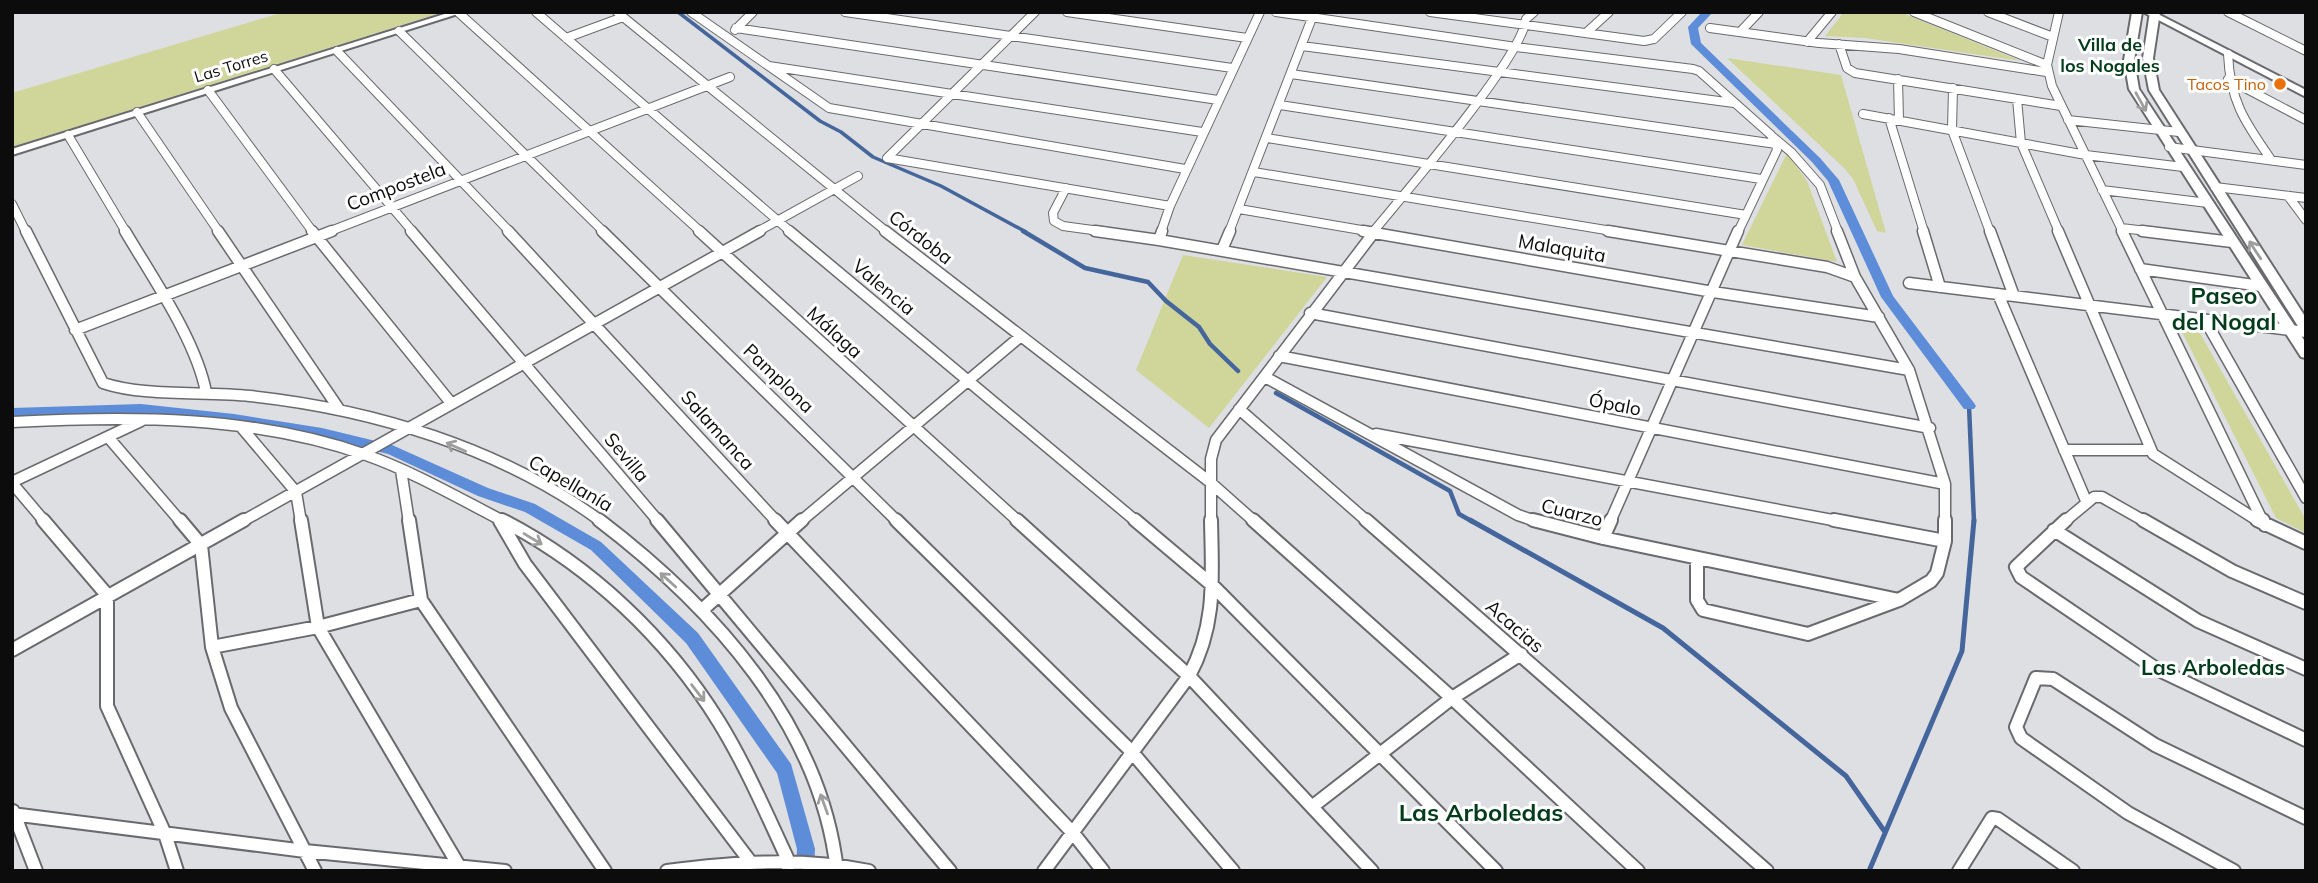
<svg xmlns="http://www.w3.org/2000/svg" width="2318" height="883" font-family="Mulish,sans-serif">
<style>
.green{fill:#d0d69a}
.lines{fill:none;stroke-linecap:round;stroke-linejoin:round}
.stream-far2{stroke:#45669c;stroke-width:3.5}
.stream-far1{stroke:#45669c;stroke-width:4.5}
.stream{stroke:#45669c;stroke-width:5}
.canal{fill:#5d8cd9;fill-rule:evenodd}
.minor-far2-casing{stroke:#696a6d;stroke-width:10}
.minor-far1-casing{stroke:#696a6d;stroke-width:13}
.minor-casing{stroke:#696a6d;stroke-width:16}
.tertiary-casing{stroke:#696a6d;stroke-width:4}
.secondary-casing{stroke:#696a6d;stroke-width:4}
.minor-far2{stroke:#fff;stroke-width:8}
.minor-far1{stroke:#fff;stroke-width:10}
.minor{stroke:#fff;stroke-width:12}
.tertiary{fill:#fff;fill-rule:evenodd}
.secondary{fill:#fff;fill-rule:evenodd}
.oneway{stroke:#9e9e9e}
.food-dot{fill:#e8710a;stroke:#fff;stroke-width:2.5}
.labels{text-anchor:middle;stroke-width:6;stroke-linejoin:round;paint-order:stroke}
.far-street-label{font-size:16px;fill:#0c0c0d;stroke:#fff}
.far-food-label{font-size:16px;fill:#c56008;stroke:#fff;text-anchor:end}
.far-neighbourhood-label{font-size:18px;font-weight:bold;fill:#033c1b;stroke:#fff}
.street-label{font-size:19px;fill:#0c0c0d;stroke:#fff}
.neighbourhood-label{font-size:21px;font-weight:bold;fill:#033c1b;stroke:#fff}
.quarter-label{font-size:23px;font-weight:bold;fill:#033c1b;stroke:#fff}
.near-neighbourhood-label{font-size:24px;font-weight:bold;fill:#033c1b;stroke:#fff}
</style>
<rect width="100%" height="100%" fill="#dedfe2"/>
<!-- green -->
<path class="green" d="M 284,12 L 443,12 L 12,147 L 12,93 Z
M 1844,12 L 1900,12 L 2021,61 L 1865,38 L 1825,36 Z
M 1727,58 L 1841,75 L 1886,233 L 1877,231 L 1853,179 L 1845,169 Z
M 1787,153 L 1807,181 L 1837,262 L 1742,245 Z
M 1183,255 L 1327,277 L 1209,428 L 1136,370 Z
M 2179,326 L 2197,328 L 2306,520 L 2306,533 L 2276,518 Z"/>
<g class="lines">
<!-- stream-far2 -->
<path class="stream-far2" d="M 678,12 L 820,121 L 841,132 L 873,157 L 941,186 L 1026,232"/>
<!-- stream-far1 -->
<path class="stream-far1" d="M 1023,231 L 1085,268 L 1148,282 L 1166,301 L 1199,327 L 1210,344 L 1238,371
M 1276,393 L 1450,491 L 1459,514 L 1473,522
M 1969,406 L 1974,522"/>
<!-- stream -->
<path class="stream" d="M 1470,520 L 1663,628 L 1846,776 L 1885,832
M 1869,871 L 1962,651 L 1974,520"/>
<!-- canal -->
<path class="canal" d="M 1702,12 L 1713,12 L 1698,28 L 1701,43 L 1820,158 L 1839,180 L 1893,296 L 1974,403 L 1976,406 L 1974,409 L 1964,409 L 1881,297 L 1828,181 L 1812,162 L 1691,44 L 1688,27 Z
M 141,404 L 234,414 L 322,428 L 392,445 L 488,488 L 535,504 L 601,542 L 698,633 L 791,764 L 815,849 L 814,871 L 796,871 L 797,849 L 777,773 L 686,643 L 591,550 L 525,512 L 478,496 L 388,454 L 322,438 L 234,424 L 141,414 L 12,418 L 12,408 Z"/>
<defs>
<path id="minor-far2" d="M 536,12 L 791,232
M 617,12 L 887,232
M 691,12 L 829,108 L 1185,169
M 845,12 L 1232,68
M 1035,12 L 887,158 L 1170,206 L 1161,232
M 1067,12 L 1247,38
M 1276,12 L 1516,47 L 1693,69 L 1699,71 L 1771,135 L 1776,144
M 1430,12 L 1644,41 L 1654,39 L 1682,12
M 1914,12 L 2047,65
M 1988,12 L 2053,37
M 2059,12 L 2047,65 L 2052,86 L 2123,232
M 2228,12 L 2306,51
M 459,13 L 701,232
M 736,28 L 1218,100
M 1710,28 L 1819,43 L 1899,49 L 2046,72
M 735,30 L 753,12
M 399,31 L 604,232
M 1740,32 L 1759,12
M 1586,33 L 1609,12
M 566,38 L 623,17
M 1807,42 L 1832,12
M 1839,44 L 1847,68 L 1855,73 L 2061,106
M 1302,46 L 1734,103
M 337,51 L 510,232
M 2228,54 C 2230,100 2244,121 2270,158
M 769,66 L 1202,132
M 274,69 L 413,232
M 1291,74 L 1776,144
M 1898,79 L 1899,120
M 2228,79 L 2306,120
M 1953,88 L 1952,130 L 1990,232
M 208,90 L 313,232
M 2017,99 L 2021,143 L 2059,232
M 1280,105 L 1761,179
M 137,112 L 219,232
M 1863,114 L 2086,155 L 2183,167
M 1889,118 L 1924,232
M 2068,120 L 2179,132
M 68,135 L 126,232
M 1773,137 L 1791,152 L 1820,185 L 1838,232
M 1267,138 L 1746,215
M 2169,147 L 2306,165
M 1254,172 L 1618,232
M 2215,187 L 2306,198
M 1066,188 L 1053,213 L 1054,221 L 1063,226 L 1107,232
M 2102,190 L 2208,203
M 2288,196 L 2306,220
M 12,204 L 26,232
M 1170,206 L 1260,12
M 1239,209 L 1373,232
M 2121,228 L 2156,232
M 328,232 L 730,77
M 757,232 L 858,176
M 1229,232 L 1312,18
M 1373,232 C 1404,194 1522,58 1526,19 L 1534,12
M 1738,232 L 1777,150 L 1776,144"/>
<path id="minor-far1" d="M 26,231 L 103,383 C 144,397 206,391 250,396 C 372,409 502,448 602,522
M 125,231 C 152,277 196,340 206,392
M 218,231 L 339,409
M 312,231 L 451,403
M 411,231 L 659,522
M 508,231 L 777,522
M 602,231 L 898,522
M 699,231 L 1019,522
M 789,231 L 1137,522
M 885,231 L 1210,482 L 1255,522
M 1095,231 L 1159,240
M 1162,231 L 1159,240 L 1909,370
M 1363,231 L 1713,292 L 1879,317
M 1608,231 L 1827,267 L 1855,277 L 1909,370 L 1945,484 L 1945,522
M 1837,231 L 1855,277
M 1923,231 L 1940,287
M 1990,231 L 2014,296
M 2058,231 L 2153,454 L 2260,522
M 2122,231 L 2263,522
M 2142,231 L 2232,242
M 1222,250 L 1230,231
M 2140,269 L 2261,286
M 1909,283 L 2306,332
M 1998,294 L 2087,503
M 1310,313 L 1930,428
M 2205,320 L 2306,498
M 75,330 L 332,231
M 1279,356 L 1945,484
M 1265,377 L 1518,515 L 1538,522
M 1239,409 L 1368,522
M 12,422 C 129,416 254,415 366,455 C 414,472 460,499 505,522
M 242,428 L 296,492 L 301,522
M 1376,434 L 1843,522
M 108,437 L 181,522
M 2064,450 L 2150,450
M 401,470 L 409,522
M 12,482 L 141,421
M 12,483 L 45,522
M 241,522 L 760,231
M 800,522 L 1021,336
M 1211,522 L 1211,459 L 1216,440 L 1375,231
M 1610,522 L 1738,231
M 2064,522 L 2094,497 L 2102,497 L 2146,522"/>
<path id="minor" d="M 43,520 L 107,595 L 107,706 L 165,834 L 177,871
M 180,520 L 201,545 L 212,647 L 231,708 L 315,871
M 301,520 L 318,627 L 462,871
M 409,520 L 421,600 L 605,871
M 502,520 C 590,565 667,638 719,722 C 746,766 766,813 788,860 L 788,871
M 599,520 C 712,606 821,725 837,871
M 657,520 L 950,871
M 775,520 L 1073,833 L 1103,871
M 896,520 L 1131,751 L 1233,871
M 1017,520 L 1189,676 L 1372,871
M 1135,520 L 1212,585 L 1496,871
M 1253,520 L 1452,698 L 1638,871
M 1366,520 L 1767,871
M 1533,520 L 1603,538 L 1899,600
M 1834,520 L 1945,541
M 2066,520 L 2016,567 L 2021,577 L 2155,668 L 2306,740
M 2143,520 L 2232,571 L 2306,603
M 2257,520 L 2306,543
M 2263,520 L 2265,525
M 500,521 L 525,564 L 749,860
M 2054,530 L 2198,621 L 2306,669
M 1603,538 L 1611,520
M 1697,559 L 1697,600 L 1703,610 L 1808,634 L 1899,600 L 1931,581 L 1937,573 L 1945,541 L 1945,520
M 702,610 L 802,520
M 212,647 L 318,627 L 421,600
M 12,650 L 244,520
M 1313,806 L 1452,698 L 1521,654
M 13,811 L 36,871
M 12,814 L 305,851 L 505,871
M 667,871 C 736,862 801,857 869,871
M 1044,871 L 1189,676 C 1217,624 1212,577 1211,520
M 1959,871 L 1992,818 L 1998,819 L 2073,871
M 2234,871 L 2128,813 L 2021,738 L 2016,727 L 2036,678 L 2053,679 L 2155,745 L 2306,818"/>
<path id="tertiary" d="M 451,12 L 464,12 L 12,155 L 12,149 Z
M 2143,12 L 2154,12 L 2306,90 L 2306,97 Z"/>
<path id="secondary" d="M 2132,12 L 2142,12 L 2134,60 L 2139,89 L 2306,343 L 2306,358 L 2301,357 L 2129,89 L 2124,60 Z
M 2150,12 L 2160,12 L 2153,58 L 2159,90 L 2306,318 L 2306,332 L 2301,331 L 2149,90 L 2143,58 Z"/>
</defs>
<!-- minor-far2 casing -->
<use href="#minor-far2" class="minor-far2-casing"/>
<!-- minor-far1 casing -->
<use href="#minor-far1" class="minor-far1-casing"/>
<!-- minor casing -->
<use href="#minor" class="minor-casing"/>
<!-- tertiary casing -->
<use href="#tertiary" class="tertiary-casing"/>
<!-- secondary casing -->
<use href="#secondary" class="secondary-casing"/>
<!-- minor-far2 -->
<use href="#minor-far2" class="minor-far2"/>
<!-- minor-far1 -->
<use href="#minor-far1" class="minor-far1"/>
<!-- minor -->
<use href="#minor" class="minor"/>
<!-- tertiary -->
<use href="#tertiary" class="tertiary"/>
<!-- secondary -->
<use href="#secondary" class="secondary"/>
</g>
<!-- one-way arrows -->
<defs><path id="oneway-shaft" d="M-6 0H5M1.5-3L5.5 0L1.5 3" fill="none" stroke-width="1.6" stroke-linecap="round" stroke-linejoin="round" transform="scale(1.75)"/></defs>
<g class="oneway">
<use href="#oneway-shaft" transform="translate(2141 102) rotate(61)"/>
<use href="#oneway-shaft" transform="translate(2255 250) rotate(-123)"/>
<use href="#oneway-shaft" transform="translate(456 447) rotate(-156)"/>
<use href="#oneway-shaft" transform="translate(533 539) rotate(31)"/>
<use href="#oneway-shaft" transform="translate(668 580) rotate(-138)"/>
<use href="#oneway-shaft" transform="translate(698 693) rotate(52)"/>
<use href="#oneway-shaft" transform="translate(824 804) rotate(-110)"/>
</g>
<!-- markers -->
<circle class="food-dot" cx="2280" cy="84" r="7"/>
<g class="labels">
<!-- far-street labels -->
<g class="far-street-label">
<text transform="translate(231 66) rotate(-17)" y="6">Las Torres</text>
</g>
<!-- far-food labels -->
<g class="far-food-label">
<text x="2266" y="90">Tacos Tino</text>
</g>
<!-- far-neighbourhood labels -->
<g class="far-neighbourhood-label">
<text x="2110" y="51">Villa de<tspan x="2110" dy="21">los Nogales</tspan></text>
</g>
<!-- street labels -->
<g class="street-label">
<text transform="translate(396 186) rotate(-21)" y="7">Compostela</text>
<text transform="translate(921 237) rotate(38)" y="7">Córdoba</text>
<text transform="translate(1562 248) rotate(10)" y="7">Malaquita</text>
<text transform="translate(884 287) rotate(40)" y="7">Valencia</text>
<text transform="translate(835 332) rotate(42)" y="7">Málaga</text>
<text transform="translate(779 378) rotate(44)" y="7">Pamplona</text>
<text transform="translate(1615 404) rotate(11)" y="7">Ópalo</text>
<text transform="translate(718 430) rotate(48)" y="7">Salamanca</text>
<text transform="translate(627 457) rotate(50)" y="7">Sevilla</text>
<text transform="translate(571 483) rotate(30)" y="7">Capellanía</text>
<text transform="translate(1572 512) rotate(14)" y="7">Cuarzo</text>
<text transform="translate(1515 626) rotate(41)" y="7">Acacias</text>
</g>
<!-- neighbourhood labels -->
<g class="neighbourhood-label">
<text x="2213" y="675">Las Arboledas</text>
</g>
<!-- quarter labels -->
<g class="quarter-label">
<text x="2224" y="304">Paseo<tspan x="2224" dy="26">del Nogal</tspan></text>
</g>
<!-- near-neighbourhood labels -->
<g class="near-neighbourhood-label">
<text x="1481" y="821">Las Arboledas</text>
</g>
</g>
<!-- border -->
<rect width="2318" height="883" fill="none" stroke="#0c0c0d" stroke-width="28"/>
</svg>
